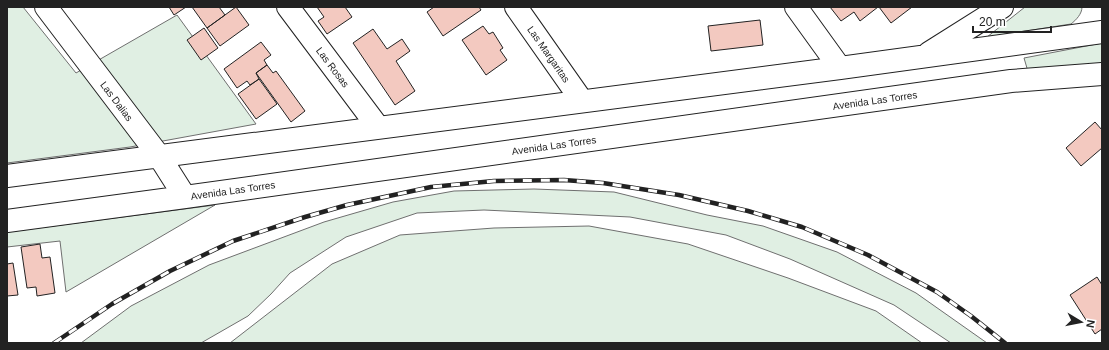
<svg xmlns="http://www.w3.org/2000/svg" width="1109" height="350" font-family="Arial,sans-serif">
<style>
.green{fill:#e0efe3;stroke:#6f6f6f}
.building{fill:#f3c9c0;stroke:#222}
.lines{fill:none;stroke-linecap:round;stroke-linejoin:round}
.minor-casing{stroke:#222;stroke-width:24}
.minor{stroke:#fff;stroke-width:22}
.rail-casing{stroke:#222;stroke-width:4.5}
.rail{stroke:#fff;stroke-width:3;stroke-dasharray:9;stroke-linecap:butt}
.labels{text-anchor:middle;stroke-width:3;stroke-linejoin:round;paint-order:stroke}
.street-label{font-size:10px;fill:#222;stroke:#fff}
</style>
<rect width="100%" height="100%" fill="#fff"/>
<!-- green -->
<path class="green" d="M 7,7 L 23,7 L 76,73 L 177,15 L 256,124 L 130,147 L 7,163 Z
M 1025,7 L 1082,7 C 1082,14 1076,20 1071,24 L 987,37 Z
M 1102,43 L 1102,63 L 1029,75 L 1024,58 Z
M 534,189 L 614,192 L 707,215 L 763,226 L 837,252 L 916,293 L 987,343 L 951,343 L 894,305 L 790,259 L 726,235 L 630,217 L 484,210 L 417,213 L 346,237 L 290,273 L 271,294 L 248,316 L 201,343 L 81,343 L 131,306 L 209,265 L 324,222 L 393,202 L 454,191 Z
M 215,205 L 66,292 L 60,241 L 7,247 L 7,232 Z
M 589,226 L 688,244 L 788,278 L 876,311 L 922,343 L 230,343 L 332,264 L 400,235 L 494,228 Z"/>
<!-- building -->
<path class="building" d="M 169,7 L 186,7 L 174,15 Z
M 192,7 L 219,7 L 225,15 L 207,28 Z
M 236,7 L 249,25 L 220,46 L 207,28 Z
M 317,7 L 345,7 L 352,17 L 327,34 L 318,21 L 324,17 Z
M 434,7 L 479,7 L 481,10 L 443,36 L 427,12 Z
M 830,7 L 878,7 L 860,21 L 854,12 L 841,21 Z
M 879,7 L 912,7 L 891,23 Z
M 760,20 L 763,45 L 711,51 L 708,26 Z
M 483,26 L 489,34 L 493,32 L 503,48 L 500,50 L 507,60 L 486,75 L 462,40 Z
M 204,28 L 218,48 L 201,60 L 187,40 Z
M 373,29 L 387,49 L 402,39 L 410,51 L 396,61 L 415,91 L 395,105 L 353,43 Z
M 261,42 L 271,55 L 264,60 L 267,65 L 256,73 L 259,79 L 250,85 L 247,81 L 237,88 L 224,69 Z
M 267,65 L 273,73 L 276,71 L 305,111 L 291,122 L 256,73 Z
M 259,79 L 277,104 L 256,119 L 238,94 Z
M 1095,122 L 1102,130 L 1102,148 L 1081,166 L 1066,148 Z
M 40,244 L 42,258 L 50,257 L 55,293 L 37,296 L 36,287 L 27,288 L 21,247 Z
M 13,263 L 18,295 L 7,296 L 7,264 Z
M 1097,277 L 1102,285 L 1102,329 L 1095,334 L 1070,295 Z"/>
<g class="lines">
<defs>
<path id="minor" d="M 46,7 L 159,156 L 185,197
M 288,7 L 378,127
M 516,7 L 582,101
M 796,7 L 840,68
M 929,53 L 1002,7
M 7,176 L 840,68 L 1102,32
M 7,221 L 185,197 L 1011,81 L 1102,74"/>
</defs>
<!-- minor casing -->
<use href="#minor" class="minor-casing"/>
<!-- minor -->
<use href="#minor" class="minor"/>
<defs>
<path id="rail" d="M 54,343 L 112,304 L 170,271 L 233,241 L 305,217 L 347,205 L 431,187 L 494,181 L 564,180 L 603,183 L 679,195 L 748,211 L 802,227 L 868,255 L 937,292 L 971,316 L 1005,343"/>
</defs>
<!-- rail casing -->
<use href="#rail" class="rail-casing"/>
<!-- rail -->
<use href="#rail" class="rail"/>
</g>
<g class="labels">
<!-- street labels -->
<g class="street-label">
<text transform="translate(549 54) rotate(55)" y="4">Las Margaritas</text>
<text transform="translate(333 67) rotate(53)" y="4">Las Rosas</text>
<text transform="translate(875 100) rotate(-8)" y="4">Avenida Las Torres</text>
<text transform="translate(117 101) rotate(53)" y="4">Las Dalias</text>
<text transform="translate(554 145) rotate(-8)" y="4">Avenida Las Torres</text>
<text transform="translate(233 190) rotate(-8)" y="4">Avenida Las Torres</text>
</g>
</g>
<!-- border -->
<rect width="1109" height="350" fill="none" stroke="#222222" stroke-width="16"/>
<!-- north arrow -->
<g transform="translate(1081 322) rotate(100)" stroke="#ffffff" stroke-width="3" paint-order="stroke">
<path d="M0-3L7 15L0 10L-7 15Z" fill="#222222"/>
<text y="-6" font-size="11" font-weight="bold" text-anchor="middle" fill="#222222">N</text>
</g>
<!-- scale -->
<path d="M973 26v6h78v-6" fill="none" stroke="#222222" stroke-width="2"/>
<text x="979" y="26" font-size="12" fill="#222222" stroke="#ffffff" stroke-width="3" paint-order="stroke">20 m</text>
</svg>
